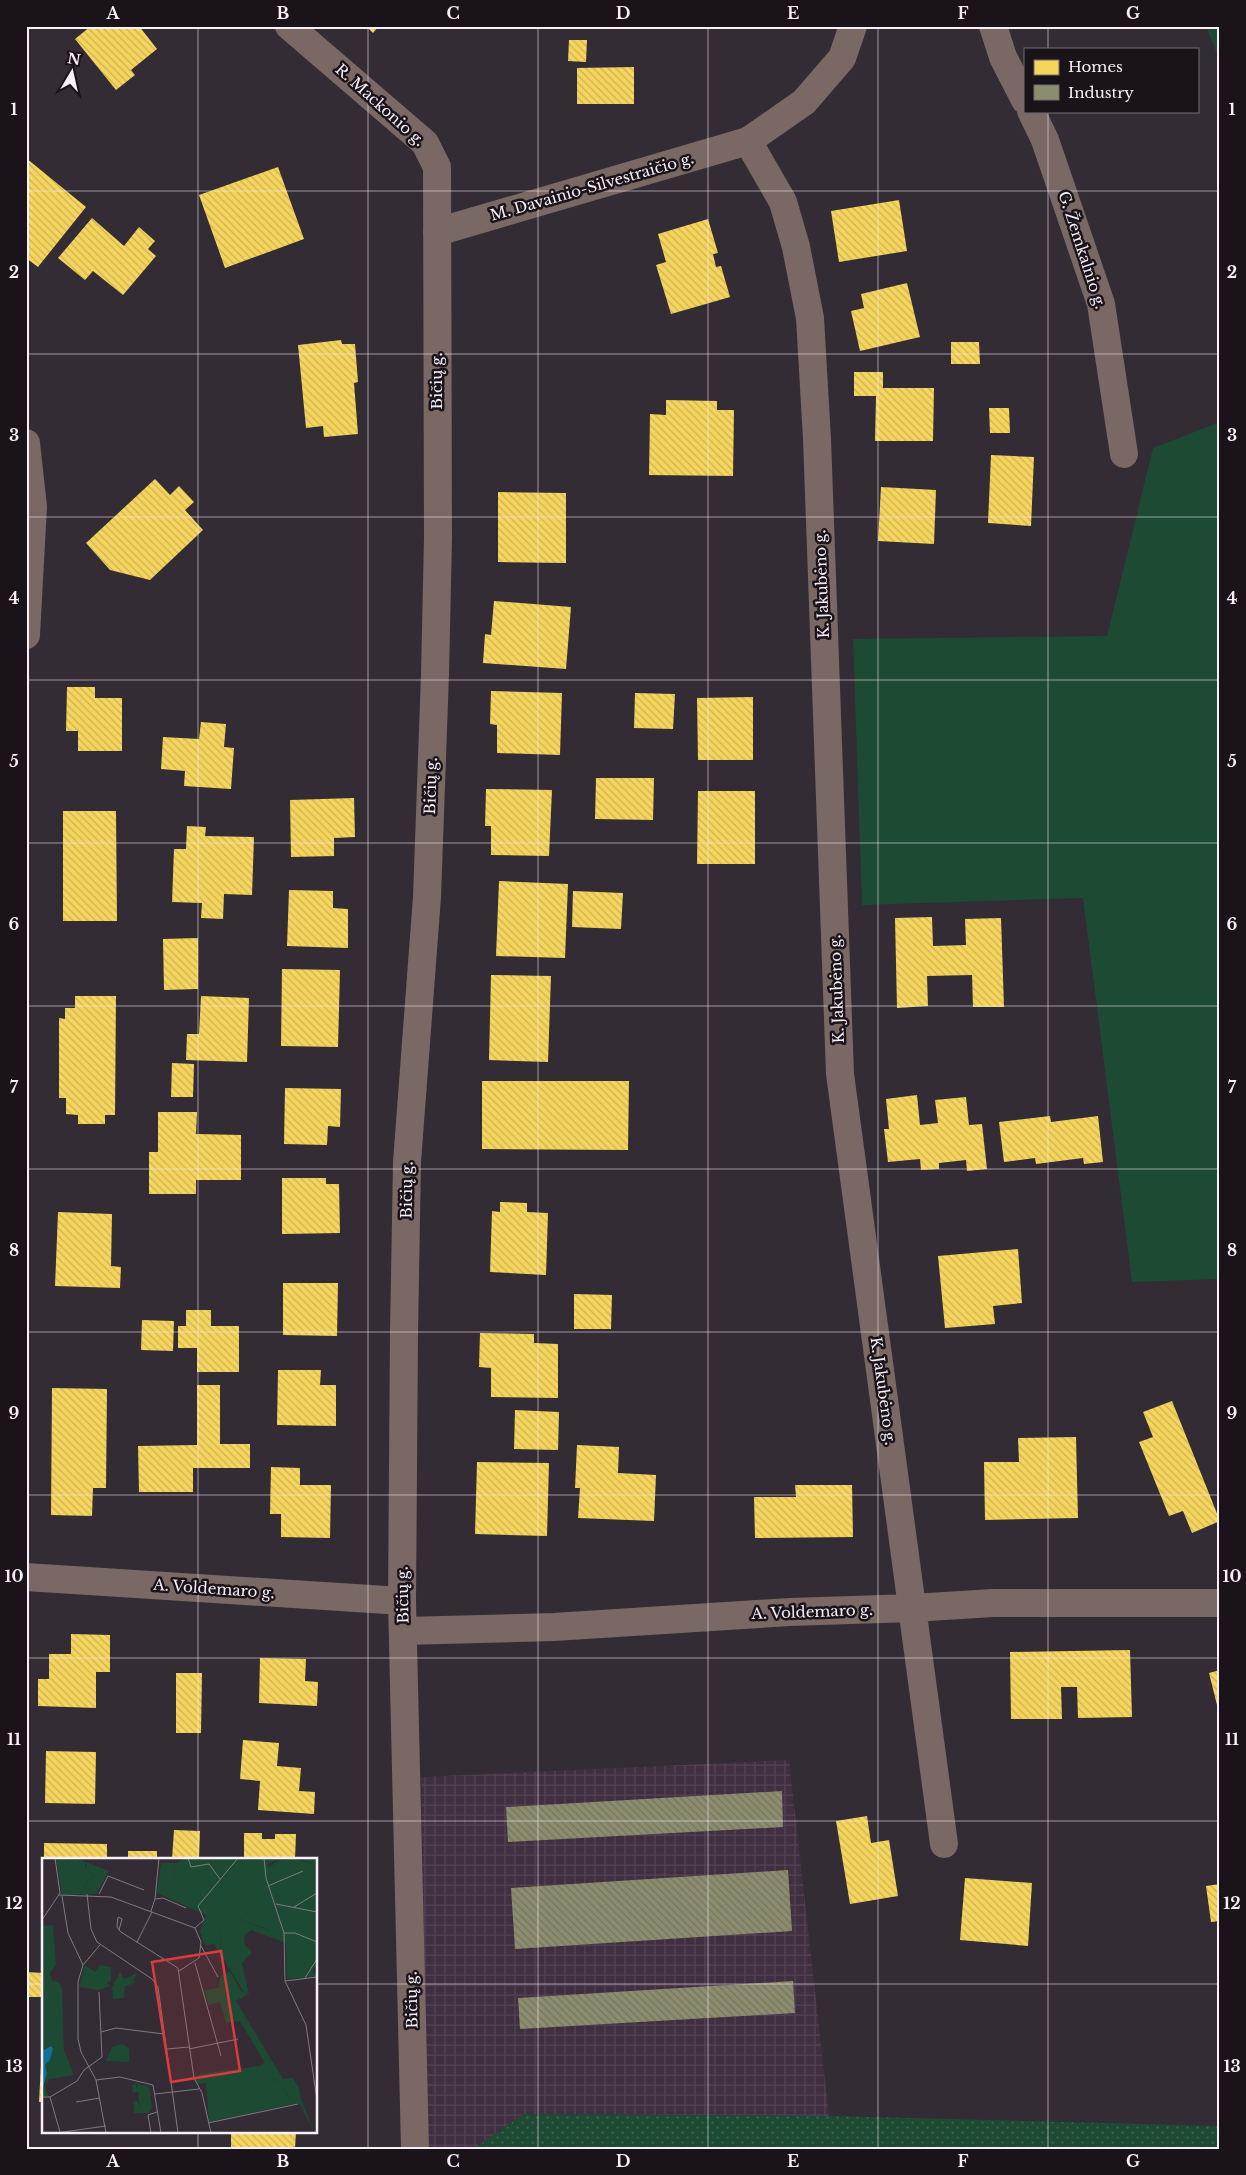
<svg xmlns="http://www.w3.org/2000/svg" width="1246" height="2175" font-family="'Libre Baskerville',serif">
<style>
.industrial{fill:url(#industrial-grid)}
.grass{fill:#1d4a32}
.garden{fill:url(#garden-dots)}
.homes{fill:url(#homes-back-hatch)}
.industry{fill:url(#industry-back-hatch)}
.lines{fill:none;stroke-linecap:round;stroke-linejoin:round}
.minor{stroke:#796863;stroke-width:28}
.grid{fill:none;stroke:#f8eff9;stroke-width:1;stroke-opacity:0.55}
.labels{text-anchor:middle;stroke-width:5;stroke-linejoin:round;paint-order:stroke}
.street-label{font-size:15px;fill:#f8eff9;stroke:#1a141a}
.inset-road{fill:none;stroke:#827a83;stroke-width:1}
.view{fill:#d93c3d;fill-opacity:0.15;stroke:#d93c3d;stroke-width:2.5}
.inset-edge{fill:none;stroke:#f8eff9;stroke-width:2.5}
.neatline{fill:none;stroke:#f8eff9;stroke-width:2}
.grid-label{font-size:16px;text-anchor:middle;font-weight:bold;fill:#f8eff9}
</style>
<defs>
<pattern id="industrial-grid" width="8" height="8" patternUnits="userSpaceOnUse" patternTransform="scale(1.25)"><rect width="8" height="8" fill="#402f41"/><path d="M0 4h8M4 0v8" fill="none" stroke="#534354"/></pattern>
<pattern id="garden-dots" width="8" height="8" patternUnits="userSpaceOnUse" patternTransform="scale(1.25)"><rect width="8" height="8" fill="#1d4a32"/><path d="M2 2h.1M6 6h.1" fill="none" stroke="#3f6450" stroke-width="1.8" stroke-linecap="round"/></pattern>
<pattern id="homes-back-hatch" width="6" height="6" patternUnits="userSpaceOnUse" patternTransform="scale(1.25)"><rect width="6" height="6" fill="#f6d55c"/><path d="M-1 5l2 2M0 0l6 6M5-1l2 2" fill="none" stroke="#cbb258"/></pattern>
<pattern id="industry-back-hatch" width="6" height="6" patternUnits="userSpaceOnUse" patternTransform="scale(1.25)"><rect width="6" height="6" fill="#8c8c6e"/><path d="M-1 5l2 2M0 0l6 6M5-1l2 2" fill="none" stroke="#757462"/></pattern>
</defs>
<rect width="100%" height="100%" fill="#332c34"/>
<!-- industrial -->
<path class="industrial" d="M 789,1760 L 829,2116 L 524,2114 L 473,2149 L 427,2149 L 421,1777 Z"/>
<!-- grass -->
<path class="grass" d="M 1206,26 L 1220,26 L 1220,61 Z
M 1220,422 L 1220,1279 L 1132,1282 L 1083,898 L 862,905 L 853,639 L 1107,636 L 1153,448 Z"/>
<!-- garden -->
<path class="garden" d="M 524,2114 L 829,2116 L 1220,2126 L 1220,2149 L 473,2149 Z"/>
<!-- homes -->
<path class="homes" d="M 91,26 L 139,26 L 157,49 L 131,70 L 135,75 L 116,90 L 75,39 Z
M 366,26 L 379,26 L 373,33 Z
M 569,40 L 587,40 L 586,62 L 568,61 Z
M 634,67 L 634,104 L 577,104 L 577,68 Z
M 26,158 L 86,207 L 38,267 L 26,258 Z
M 278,167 L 304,239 L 225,268 L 199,195 Z
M 899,200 L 907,251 L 839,262 L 831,211 Z
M 92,218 L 124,246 L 139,227 L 155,241 L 148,249 L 156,256 L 123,295 L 93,271 L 85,280 L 58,258 Z
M 708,219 L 718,253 L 713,254 L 716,267 L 721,266 L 730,297 L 671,314 L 656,265 L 666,262 L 658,234 Z
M 907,283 L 920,337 L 860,351 L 851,311 L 864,308 L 861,294 Z
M 341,340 L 342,344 L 355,344 L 358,382 L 354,383 L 358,434 L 324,437 L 323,426 L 306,428 L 298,345 Z
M 951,342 L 979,342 L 980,364 L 951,364 Z
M 854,372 L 883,372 L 883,388 L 934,388 L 933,441 L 875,441 L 876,396 L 854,396 Z
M 666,400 L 717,401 L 717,410 L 734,410 L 733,476 L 649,475 L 650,414 L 666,415 Z
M 989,408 L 1009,408 L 1010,433 L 990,433 Z
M 991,455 L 1034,457 L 1031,526 L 988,523 Z
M 155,479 L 170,495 L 179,486 L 194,502 L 185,510 L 203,530 L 150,580 L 110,570 L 86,543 Z
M 881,487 L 936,490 L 934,544 L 878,541 Z
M 498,492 L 566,493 L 566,563 L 498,562 Z
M 494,601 L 571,607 L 566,669 L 483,663 L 485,634 L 491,635 Z
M 67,687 L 95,687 L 95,698 L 122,698 L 122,751 L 78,751 L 78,731 L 66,731 Z
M 491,691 L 562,693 L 560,755 L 497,753 L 497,725 L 490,724 Z
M 635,693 L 675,694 L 673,729 L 634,728 Z
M 753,697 L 753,760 L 698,760 L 697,698 Z
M 201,722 L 226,724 L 224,747 L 234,748 L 231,789 L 184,786 L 185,771 L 161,769 L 163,737 L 199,739 Z
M 596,778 L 654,778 L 653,820 L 595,819 Z
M 486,789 L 552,790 L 549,856 L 491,855 L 491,826 L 485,826 Z
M 698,791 L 755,791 L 755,864 L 697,864 Z
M 354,798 L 355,837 L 334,838 L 334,856 L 291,857 L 290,800 Z
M 63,811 L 116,811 L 117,921 L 63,921 Z
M 187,826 L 206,827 L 205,836 L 254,837 L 252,895 L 224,894 L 223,919 L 201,918 L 202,903 L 172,902 L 174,849 L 186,849 Z
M 499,881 L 568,884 L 565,958 L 496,956 Z
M 289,890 L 333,891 L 333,908 L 348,909 L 348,948 L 287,946 Z
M 573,891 L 623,893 L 621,929 L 572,927 Z
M 932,917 L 933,946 L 966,945 L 965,919 L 1001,918 L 1004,1007 L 973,1007 L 972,975 L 927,976 L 928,1006 L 897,1008 L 895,918 Z
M 198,938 L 198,989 L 164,990 L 163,939 Z
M 282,969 L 340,970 L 338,1047 L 281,1046 Z
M 491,975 L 551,976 L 548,1062 L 489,1060 Z
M 75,996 L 116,996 L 115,1115 L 105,1115 L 105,1124 L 78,1124 L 78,1115 L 66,1114 L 66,1098 L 59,1098 L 59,1018 L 65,1019 L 65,1008 L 75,1008 Z
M 201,996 L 249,998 L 247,1062 L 186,1060 L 187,1034 L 199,1034 Z
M 172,1063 L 194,1064 L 193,1097 L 171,1097 Z
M 482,1081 L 629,1081 L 628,1150 L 482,1149 Z
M 285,1088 L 341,1089 L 340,1127 L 328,1126 L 327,1145 L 284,1144 Z
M 917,1095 L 920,1125 L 938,1123 L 935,1100 L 966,1097 L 969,1125 L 982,1124 L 987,1169 L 967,1171 L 966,1160 L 939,1163 L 939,1169 L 921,1170 L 920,1159 L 888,1162 L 884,1129 L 889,1129 L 886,1099 Z
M 158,1112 L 197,1112 L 196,1134 L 241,1135 L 241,1180 L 196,1180 L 196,1194 L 149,1194 L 149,1152 L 158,1152 Z
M 1050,1116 L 1051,1122 L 1098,1116 L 1103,1162 L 1084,1164 L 1083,1158 L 1036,1164 L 1035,1158 L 1004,1162 L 999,1122 Z
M 282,1178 L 326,1178 L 326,1184 L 339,1184 L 340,1233 L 282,1234 Z
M 500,1202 L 527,1203 L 527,1212 L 548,1213 L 546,1275 L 490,1272 L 492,1211 L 500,1212 Z
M 58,1212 L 112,1214 L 111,1266 L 121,1267 L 120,1288 L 55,1286 Z
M 1018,1249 L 1022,1303 L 993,1306 L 995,1324 L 945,1328 L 938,1256 Z
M 283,1283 L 338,1283 L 337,1336 L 283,1335 Z
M 574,1294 L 612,1295 L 611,1329 L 574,1329 Z
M 186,1310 L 211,1310 L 211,1326 L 239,1326 L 239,1372 L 197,1372 L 197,1348 L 178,1348 L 178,1326 L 186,1326 Z
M 142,1320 L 174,1321 L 173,1351 L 141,1350 Z
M 480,1333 L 534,1334 L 534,1343 L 558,1344 L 558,1398 L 491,1397 L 491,1368 L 479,1367 Z
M 278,1370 L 321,1370 L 320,1385 L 336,1385 L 336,1426 L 277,1425 Z
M 197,1385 L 220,1385 L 220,1444 L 250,1444 L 250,1468 L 193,1468 L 193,1492 L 139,1492 L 138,1446 L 197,1445 Z
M 52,1388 L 107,1389 L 106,1488 L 93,1488 L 92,1516 L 51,1515 Z
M 1172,1401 L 1220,1521 L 1192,1533 L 1183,1511 L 1169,1516 L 1139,1442 L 1153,1437 L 1143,1412 Z
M 515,1410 L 559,1412 L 558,1450 L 514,1449 Z
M 1076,1437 L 1078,1518 L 985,1520 L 984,1462 L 1019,1462 L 1018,1438 Z
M 577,1445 L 619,1447 L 618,1473 L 656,1475 L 654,1521 L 578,1518 L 580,1488 L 575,1488 Z
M 477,1462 L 549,1463 L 547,1536 L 475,1534 Z
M 271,1467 L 300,1468 L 300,1485 L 331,1485 L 330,1538 L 281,1537 L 281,1514 L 270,1514 Z
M 795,1485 L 852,1485 L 853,1537 L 755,1538 L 754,1497 L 796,1497 Z
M 71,1634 L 110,1635 L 110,1672 L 96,1672 L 96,1708 L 38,1706 L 38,1679 L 49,1679 L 49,1654 L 71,1654 Z
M 1130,1650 L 1132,1717 L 1078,1718 L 1077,1687 L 1061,1687 L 1062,1719 L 1011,1719 L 1010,1652 Z
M 260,1658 L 306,1659 L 305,1681 L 318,1682 L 317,1706 L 259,1703 Z
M 1220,1670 L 1220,1713 L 1219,1713 L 1209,1673 Z
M 176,1673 L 202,1673 L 201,1733 L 176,1733 Z
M 243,1740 L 279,1743 L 277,1766 L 301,1768 L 299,1791 L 315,1792 L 314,1814 L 258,1810 L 260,1781 L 240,1779 Z
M 46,1751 L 96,1752 L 95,1804 L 45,1803 Z
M 867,1816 L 871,1843 L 889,1840 L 898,1896 L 850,1904 L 836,1821 Z
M 174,1830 L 200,1831 L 199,1859 L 172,1859 Z
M 244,1833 L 262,1833 L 262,1839 L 275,1839 L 275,1834 L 296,1834 L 295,1859 L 244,1859 Z
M 44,1843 L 107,1844 L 107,1859 L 44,1859 Z
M 128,1851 L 157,1851 L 157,1859 L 128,1859 Z
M 965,1878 L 1032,1883 L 1028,1946 L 960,1940 Z
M 1220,1884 L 1220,1921 L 1211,1922 L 1206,1886 Z
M 26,1972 L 44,1973 L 44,2006 L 41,2006 L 41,1997 L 26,1997 Z
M 42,2047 L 44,2048 L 44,2102 L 39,2102 Z
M 231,2131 L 296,2131 L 295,2149 L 231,2149 Z"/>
<!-- industry -->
<path class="industry" d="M 782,1791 L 783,1827 L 508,1842 L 506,1807 Z
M 788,1870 L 792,1931 L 515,1949 L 511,1888 Z
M 793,1981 L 795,2013 L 520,2029 L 518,1998 Z"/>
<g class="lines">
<!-- minor -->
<path class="minor" d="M 289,26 L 425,143 L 437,167 L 438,538 L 435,674 L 427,897 L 407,1162 L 404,1333 L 402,1601 L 415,2149
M 993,26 L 1003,57 L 1025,100
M 1031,111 L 1045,140 L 1101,304 L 1124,454
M 748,141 L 783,202 L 796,247 L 810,318 L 817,439 L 840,1074 L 944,1844
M 437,232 L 748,141 L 804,102 L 842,58 L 853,26
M 26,443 L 33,507 L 26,635
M 26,1577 L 402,1601
M 404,1631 L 554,1627 L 790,1612 L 912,1608 L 993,1603 L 1220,1603"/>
</g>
<!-- grid -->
<path class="grid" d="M 198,26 L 198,1859M 368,26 L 368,2149M 538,26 L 538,2149M 708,26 L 708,2149M 878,26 L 878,2149M 1048,26 L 1048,49M 1048,111 L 1048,2149M 26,191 L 1220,191M 26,354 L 1220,354M 26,517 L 1220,517M 26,680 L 1220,680M 26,843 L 1220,843M 26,1006 L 1220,1006M 26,1169 L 1220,1169M 26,1332 L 1220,1332M 26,1495 L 1220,1495M 26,1658 L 1220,1658M 26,1821 L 1220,1821M 26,1984 L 44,1984M 316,1984 L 1220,1984M 198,2131 L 198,2149"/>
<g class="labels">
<!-- street labels -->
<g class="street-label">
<text transform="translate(380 105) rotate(42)" y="5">R. Mackonio g.</text>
<text transform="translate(592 187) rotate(-16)" y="5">M. Davainio-Silvestraičio g.</text>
<text transform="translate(1082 250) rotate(72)" y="5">G. Žemkalnio g.</text>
<text transform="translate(437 381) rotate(-90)" y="5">Bičių g.</text>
<text transform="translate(822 584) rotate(-92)" y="5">K. Jakubėno g.</text>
<text transform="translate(431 786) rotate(-88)" y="5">Bičių g.</text>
<text transform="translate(837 989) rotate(-92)" y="5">K. Jakubėno g.</text>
<text transform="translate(407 1190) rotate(-89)" y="5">Bičių g.</text>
<text transform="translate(883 1391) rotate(82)" y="5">K. Jakubėno g.</text>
<text transform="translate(214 1589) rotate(4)" y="5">A. Voldemaro g.</text>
<text transform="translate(403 1595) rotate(-91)" y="5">Bičių g.</text>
<text transform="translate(812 1612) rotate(-2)" y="5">A. Voldemaro g.</text>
<text transform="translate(412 2000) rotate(-91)" y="5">Bičių g.</text>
</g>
</g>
<!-- overview -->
<g transform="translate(42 1858)">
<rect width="275" height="275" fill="#332c34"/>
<path d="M 14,0 L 34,0 L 44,4 L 43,8 L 53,17 L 41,28 L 54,36 L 20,37 ZM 197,0 L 222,0 L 255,66 L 275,84 L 275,106 L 271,113 L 275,118 L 245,121 L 244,85 L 228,79 L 227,72 L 191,58 L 178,76 L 179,97 L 199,133 L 208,135 L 194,143 L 229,201 L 223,205 L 198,163 L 184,165 L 178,144 L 166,147 L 163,132 L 177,130 L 178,119 L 188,113 L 172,86 L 163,88 L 158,73 L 164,57 L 115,35 L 119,5 L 133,5 L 132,25 ZM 11,67 L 14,107 L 8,115 L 10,123 L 17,124 L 20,131 L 22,192 L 32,217 L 7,221 L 3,227 L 6,238 L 0,238 L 5,215 L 3,207 L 8,202 L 11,191 L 8,188 L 0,193 L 0,68 ZM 94,226 L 95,232 L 95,226 L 107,229 L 110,249 L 107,255 L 92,255 L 91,244 L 96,243 L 98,250 L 96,234 L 91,235 L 90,227 Z" fill="#1d4a32"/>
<path d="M 241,0 L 273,0 L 274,4 L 272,6 L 258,1 L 248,6 L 239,4 L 225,9 ZM 44,4 L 67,13 L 54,36 L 41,28 L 53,17 L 45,13 ZM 191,58 L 228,73 L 228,79 L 209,72 L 202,79 L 203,87 L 210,94 L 200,105 L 206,133 L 203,136 L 179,97 L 178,71 L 185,60 ZM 43,107 L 53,114 L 58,107 L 69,109 L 69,123 L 65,125 L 68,128 L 56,132 L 37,129 ZM 78,114 L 82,121 L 95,115 L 91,123 L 93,125 L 83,128 L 82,140 L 71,141 L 70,129 ZM 80,186 L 87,190 L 87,204 L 64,203 L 70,189 ZM 229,201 L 241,221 L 251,220 L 257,230 L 259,242 L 272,273 L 257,245 L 251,246 L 238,226 L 217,208 Z" fill="#1d4a32"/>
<path d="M 145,0 L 197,0 L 193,8 L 181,18 L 137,37 L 132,25 L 133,5 ZM 222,0 L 241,0 L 226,6 L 226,9 L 239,4 L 248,6 L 253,1 L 272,6 L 275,0 L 275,84 L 255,76 L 255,66 L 230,69 L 225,54 L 234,51 L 225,27 ZM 217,208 L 238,226 L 251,246 L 167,264 L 164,225 L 156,226 L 153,221 L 158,216 Z" fill="#1d4a32"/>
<path d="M 9,188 L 11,191 L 8,202 L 3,207 L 5,215 L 0,233 L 0,193 Z" fill="#106f94"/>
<path class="inset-road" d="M 146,0 L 149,9 L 167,6 L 178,21M 222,0 L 224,20 L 242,75 L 243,123 L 264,167 L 275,242M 226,28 L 261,13M 45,36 L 49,71 L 55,84 L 110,121 L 116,129 L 136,275M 57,36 L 66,18 L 102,32M 17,37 L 69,39 L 153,70 L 159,84 L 157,100 L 137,113M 20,38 L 26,75 L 41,107M 113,41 L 121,40 L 144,50M 234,46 L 275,54M 252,49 L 275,35M 109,53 L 113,41 L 117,0M 0,62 L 18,35 L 13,0M 153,70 L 162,62 L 156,48 L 196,0M 77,72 L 80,61 L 76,59 L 75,68 L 77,72 L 79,74 L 136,110 L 152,220 L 160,235 L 169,275M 242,75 L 253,75 L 275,84M 95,84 L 110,54M 58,87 L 41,107 L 36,124 L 36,181 L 39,194 L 54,222 L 64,275M 159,88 L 176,119M 153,105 L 179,198M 263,120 L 275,101M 243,123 L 275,119M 59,174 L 74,170 L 122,176M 125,191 L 147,189M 147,191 L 196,181M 54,222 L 78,219 L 111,227 L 119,275M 113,236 L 157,231M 0,239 L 8,239 L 35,223 L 42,212 L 60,199 L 57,134M 8,239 L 18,274M 34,244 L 58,240M 166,265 L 256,246M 14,275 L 64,268M 109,275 L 106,257 L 115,254"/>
<path class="view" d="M 179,93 L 198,213 L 129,224 L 110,104 Z"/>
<rect width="275" height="275" class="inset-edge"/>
</g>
<!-- border -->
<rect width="1246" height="2175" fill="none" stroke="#1a141a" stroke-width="55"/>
<!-- legend -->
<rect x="1024" y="48" width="175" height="65" fill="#1a141a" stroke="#736c73"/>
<rect x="1034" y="60" width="25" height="15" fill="#f6d55c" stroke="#736c73"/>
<text x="1068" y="72" font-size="15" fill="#f8eff9">Homes</text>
<rect x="1034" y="85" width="25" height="15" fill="#8c8c6e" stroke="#736c73"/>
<text x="1068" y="98" font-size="15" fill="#f8eff9">Industry</text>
<!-- north arrow -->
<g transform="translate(72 72) rotate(9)" stroke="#1a141a" stroke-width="4" paint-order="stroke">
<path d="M0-4L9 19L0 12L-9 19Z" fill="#f8eff9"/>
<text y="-8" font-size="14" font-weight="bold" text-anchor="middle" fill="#f8eff9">N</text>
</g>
<rect x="28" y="28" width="1190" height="2120" class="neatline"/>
<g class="grid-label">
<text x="113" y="19">A</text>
<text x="283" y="19">B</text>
<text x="453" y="19">C</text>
<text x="623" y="19">D</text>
<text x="793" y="19">E</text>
<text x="963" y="19">F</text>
<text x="1133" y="19">G</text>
<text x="14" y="115">1</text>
<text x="1232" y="115">1</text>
<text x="14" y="278">2</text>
<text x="1232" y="278">2</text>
<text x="14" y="441">3</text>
<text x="1232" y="441">3</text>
<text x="14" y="604">4</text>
<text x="1232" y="604">4</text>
<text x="14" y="767">5</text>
<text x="1232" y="767">5</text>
<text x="14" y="930">6</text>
<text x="1232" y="930">6</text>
<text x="14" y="1093">7</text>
<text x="1232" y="1093">7</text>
<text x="14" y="1256">8</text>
<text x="1232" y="1256">8</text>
<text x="14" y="1419">9</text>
<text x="1232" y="1419">9</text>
<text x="14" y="1582">10</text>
<text x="1232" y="1582">10</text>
<text x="14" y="1745">11</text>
<text x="1232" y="1745">11</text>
<text x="14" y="1909">12</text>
<text x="1232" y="1909">12</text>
<text x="14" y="2072">13</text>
<text x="1232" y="2072">13</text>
<text x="113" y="2167">A</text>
<text x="283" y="2167">B</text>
<text x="453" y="2167">C</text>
<text x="623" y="2167">D</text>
<text x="793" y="2167">E</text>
<text x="963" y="2167">F</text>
<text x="1133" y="2167">G</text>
</g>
</svg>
